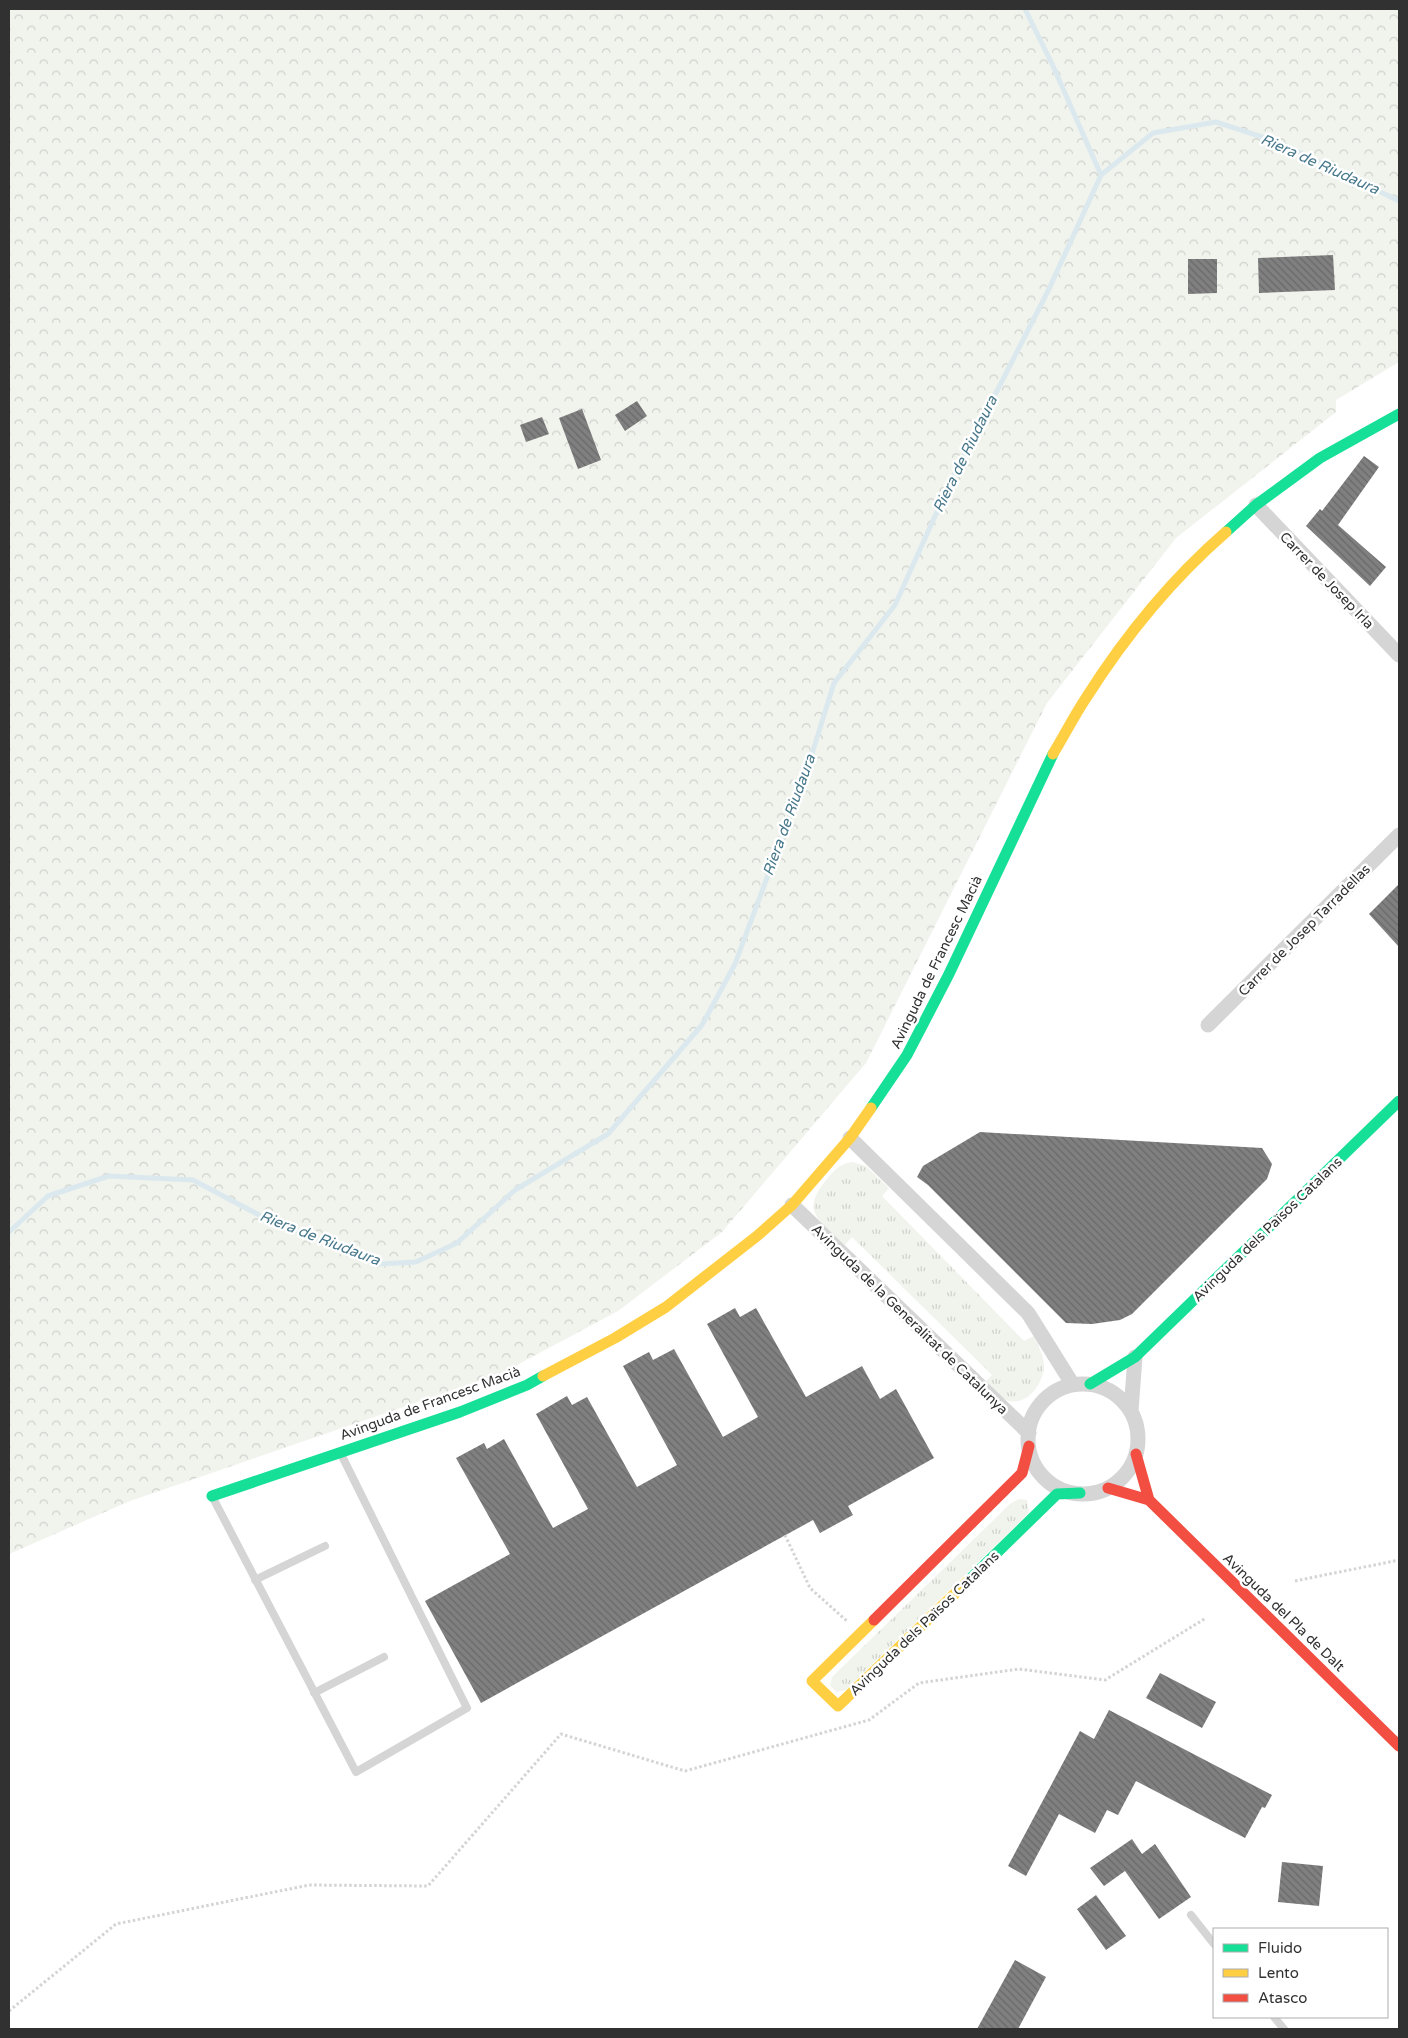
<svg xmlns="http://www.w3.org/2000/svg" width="1408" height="2038" font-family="'Varela Round',sans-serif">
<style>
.grass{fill:url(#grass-tufts)}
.park{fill:url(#park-crowns)}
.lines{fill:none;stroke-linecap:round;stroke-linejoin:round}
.stream{stroke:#dbe9ee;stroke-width:5}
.building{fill:url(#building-back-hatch)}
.path{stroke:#d4d4d4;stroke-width:3;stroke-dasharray:2.5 2.5;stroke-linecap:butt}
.lane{stroke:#d5d5d5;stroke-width:8}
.street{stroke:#d5d5d5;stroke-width:15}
.fast{stroke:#16e098;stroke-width:11}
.slow{stroke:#ffcf43;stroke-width:11}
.jam{stroke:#f24e42;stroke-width:11}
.labels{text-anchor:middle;stroke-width:5;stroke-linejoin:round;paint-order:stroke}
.street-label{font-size:14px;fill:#313131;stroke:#fff}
.water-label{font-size:15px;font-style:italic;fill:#47788b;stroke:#fff}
</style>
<defs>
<pattern id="grass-tufts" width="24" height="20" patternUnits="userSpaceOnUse" patternTransform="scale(1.25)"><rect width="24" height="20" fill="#f1f3ed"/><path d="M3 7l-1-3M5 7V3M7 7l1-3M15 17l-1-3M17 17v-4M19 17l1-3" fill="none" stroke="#cfd1cc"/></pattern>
<pattern id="park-crowns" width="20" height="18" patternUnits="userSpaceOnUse" patternTransform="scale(1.25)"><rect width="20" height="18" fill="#f1f3ed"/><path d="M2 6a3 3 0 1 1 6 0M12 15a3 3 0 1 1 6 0" fill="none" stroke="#cfd1cc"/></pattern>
<pattern id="building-back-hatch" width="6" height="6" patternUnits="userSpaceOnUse" patternTransform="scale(1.25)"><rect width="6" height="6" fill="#808080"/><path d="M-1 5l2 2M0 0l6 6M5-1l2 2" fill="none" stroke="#696969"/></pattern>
</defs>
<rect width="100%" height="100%" fill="#fff"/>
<!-- grass -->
<path class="grass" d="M 852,1162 L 866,1166 L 889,1188 L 882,1196 L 1024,1341 L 1034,1336 C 1038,1346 1044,1356 1044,1366 C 1044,1383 1026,1408 1006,1400 C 998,1397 991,1388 985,1382 L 992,1375 L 852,1237 L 845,1245 C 820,1221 799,1212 827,1179 C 834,1171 839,1164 852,1162 Z
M 1019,1499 L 1027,1500 L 1029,1513 L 846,1690 L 837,1692 L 830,1686 L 832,1677 L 1010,1504 Z"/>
<!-- park -->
<path class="park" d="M 9,9 L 1399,9 L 1399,362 L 1336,400 L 1336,412 L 1176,538 L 1047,703 L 866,1063 L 722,1232 L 618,1311 L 502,1373 L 130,1501 L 9,1554 Z"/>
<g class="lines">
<!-- stream -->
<path class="stream" d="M 1025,9 L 1053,66 L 1101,175
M 9,1232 L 48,1196 L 109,1176 L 193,1180 L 259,1215 L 380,1264 L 416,1262 L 457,1243 L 515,1190 L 608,1134 L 702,1025 L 735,964 L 807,770 L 834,683 L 895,605 L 949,485 L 1049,289 L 1101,175 L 1153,133 L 1216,122 L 1278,142 L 1399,201"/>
</g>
<!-- building -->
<path class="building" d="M 1333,255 L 1335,290 L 1259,293 L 1258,258 Z
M 1188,259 L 1217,259 L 1217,293 L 1188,294 Z
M 637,401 L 647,416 L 625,431 L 615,415 Z
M 582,409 L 601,460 L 578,469 L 559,418 Z
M 542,417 L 549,434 L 526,442 L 520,425 Z
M 1364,456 L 1379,467 L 1338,525 L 1386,567 L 1370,586 L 1306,526 L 1320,509 L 1322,511 Z
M 1399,884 L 1399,947 L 1369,914 Z
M 980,1132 L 1262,1148 L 1272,1164 L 1267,1179 L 1132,1314 L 1120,1320 L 1092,1324 L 1066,1323 L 928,1185 L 917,1177 L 923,1166 Z
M 735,1308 L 740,1317 L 756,1308 L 806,1397 L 862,1366 L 880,1399 L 896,1389 L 934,1458 L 848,1506 L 853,1515 L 820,1533 L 813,1520 L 481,1703 L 425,1601 L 510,1554 L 456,1458 L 484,1443 L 487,1449 L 504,1439 L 553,1528 L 588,1509 L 536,1414 L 567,1396 L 572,1405 L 587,1397 L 637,1487 L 677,1465 L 623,1366 L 649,1352 L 653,1360 L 674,1349 L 723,1437 L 758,1417 L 707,1324 Z
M 1160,1673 L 1216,1702 L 1202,1728 L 1146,1698 Z
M 1109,1710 L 1272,1795 L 1265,1808 L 1262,1807 L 1245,1838 L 1136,1781 L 1118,1815 L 1107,1810 L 1095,1833 L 1059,1814 L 1026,1876 L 1008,1866 L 1080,1731 L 1094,1739 Z
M 1132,1839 L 1142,1854 L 1155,1844 L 1191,1897 L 1159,1919 L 1125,1871 L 1104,1886 L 1090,1868 Z
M 1282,1862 L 1323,1866 L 1319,1906 L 1278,1902 Z
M 1096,1895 L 1126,1936 L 1106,1950 L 1077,1909 Z
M 1015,1960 L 1046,1977 L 1018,2029 L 977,2029 Z"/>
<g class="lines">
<!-- path -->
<path class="path" d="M 785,1535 L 810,1588 L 848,1622
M 1295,1581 L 1399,1560
M 9,2011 L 116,1924 L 309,1885 L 428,1886 L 561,1734 L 685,1771 L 869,1720 L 919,1683 L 1019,1669 L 1105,1680 L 1206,1618"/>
<!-- lane -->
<path class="lane" d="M 213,1498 L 356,1772 L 467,1708 L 341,1454
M 255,1580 L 325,1546
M 314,1693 L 384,1657
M 1191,1915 L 1214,1944
M 1274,2017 L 1284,2029"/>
<!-- street -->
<path class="street" d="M 1256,505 L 1399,655
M 1208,1025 L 1399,835
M 850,1138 L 1028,1313 L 1073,1385
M 792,1205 L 1029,1433
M1028 1439a55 55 0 1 1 110 0a55 55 0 1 1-110 0Z
M 1131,1411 L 1135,1357"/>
<!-- fast -->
<path class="fast" d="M 1226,532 L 1256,505 L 1320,458 L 1399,414
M 871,1108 L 907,1055 L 949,974 L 1053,754
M 1090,1384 L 1135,1357 L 1399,1101
M 212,1496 L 460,1412 L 527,1385 L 543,1376
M 969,1580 L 1057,1494 L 1080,1493"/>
<!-- slow -->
<path class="slow" d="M 1053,754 C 1064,736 1074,716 1086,698 C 1124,638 1172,579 1226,532
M 543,1376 L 615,1338 L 666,1307 L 757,1236 L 792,1205 L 850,1138 L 871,1108
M 874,1620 L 812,1681 L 838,1706 L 969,1580"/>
<!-- jam -->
<path class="jam" d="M 1136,1454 L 1149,1500
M 1108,1488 L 1149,1500 L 1399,1746
M 874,1620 L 1022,1473 L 1029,1446"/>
</g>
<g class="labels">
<!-- street labels -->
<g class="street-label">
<text transform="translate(1327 580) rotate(46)" y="5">Carrer de Josep Irla</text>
<text transform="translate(1304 930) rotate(-45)" y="5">Carrer de Josep Tarradellas</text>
<text transform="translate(936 962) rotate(-64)" y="5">Avinguda de Francesc Macià</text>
<text transform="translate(1267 1229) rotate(-44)" y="5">Avinguda dels Països Catalans</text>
<text transform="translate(910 1319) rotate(44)" y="5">Avinguda de la Generalitat de Catalunya</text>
<text transform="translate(430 1403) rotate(-20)" y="5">Avinguda de Francesc Macià</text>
<text transform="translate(1284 1612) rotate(44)" y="5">Avinguda del Pla de Dalt</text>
<text transform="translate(924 1623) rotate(-44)" y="5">Avinguda dels Països Catalans</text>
</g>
<!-- water labels -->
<g class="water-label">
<text transform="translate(1320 164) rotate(24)" y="5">Riera de Riudaura</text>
<text transform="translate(965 454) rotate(-64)" y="5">Riera de Riudaura</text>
<text transform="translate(789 815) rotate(-70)" y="5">Riera de Riudaura</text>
<text transform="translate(320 1238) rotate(21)" y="5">Riera de Riudaura</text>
</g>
</g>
<!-- border -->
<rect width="1408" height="2038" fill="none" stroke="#313131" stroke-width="20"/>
<!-- legend -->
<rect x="1213" y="1928" width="175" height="90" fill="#ffffff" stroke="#adadad"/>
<rect x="1223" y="1944" width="25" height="8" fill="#16e098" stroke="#adadad"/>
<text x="1258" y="1953" font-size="15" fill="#313131">Fluido</text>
<rect x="1223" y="1969" width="25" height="8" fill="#ffcf43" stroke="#adadad"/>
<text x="1258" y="1978" font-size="15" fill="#313131">Lento</text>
<rect x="1223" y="1994" width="25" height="8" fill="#f24e42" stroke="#adadad"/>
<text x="1258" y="2003" font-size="15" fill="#313131">Atasco</text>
</svg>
